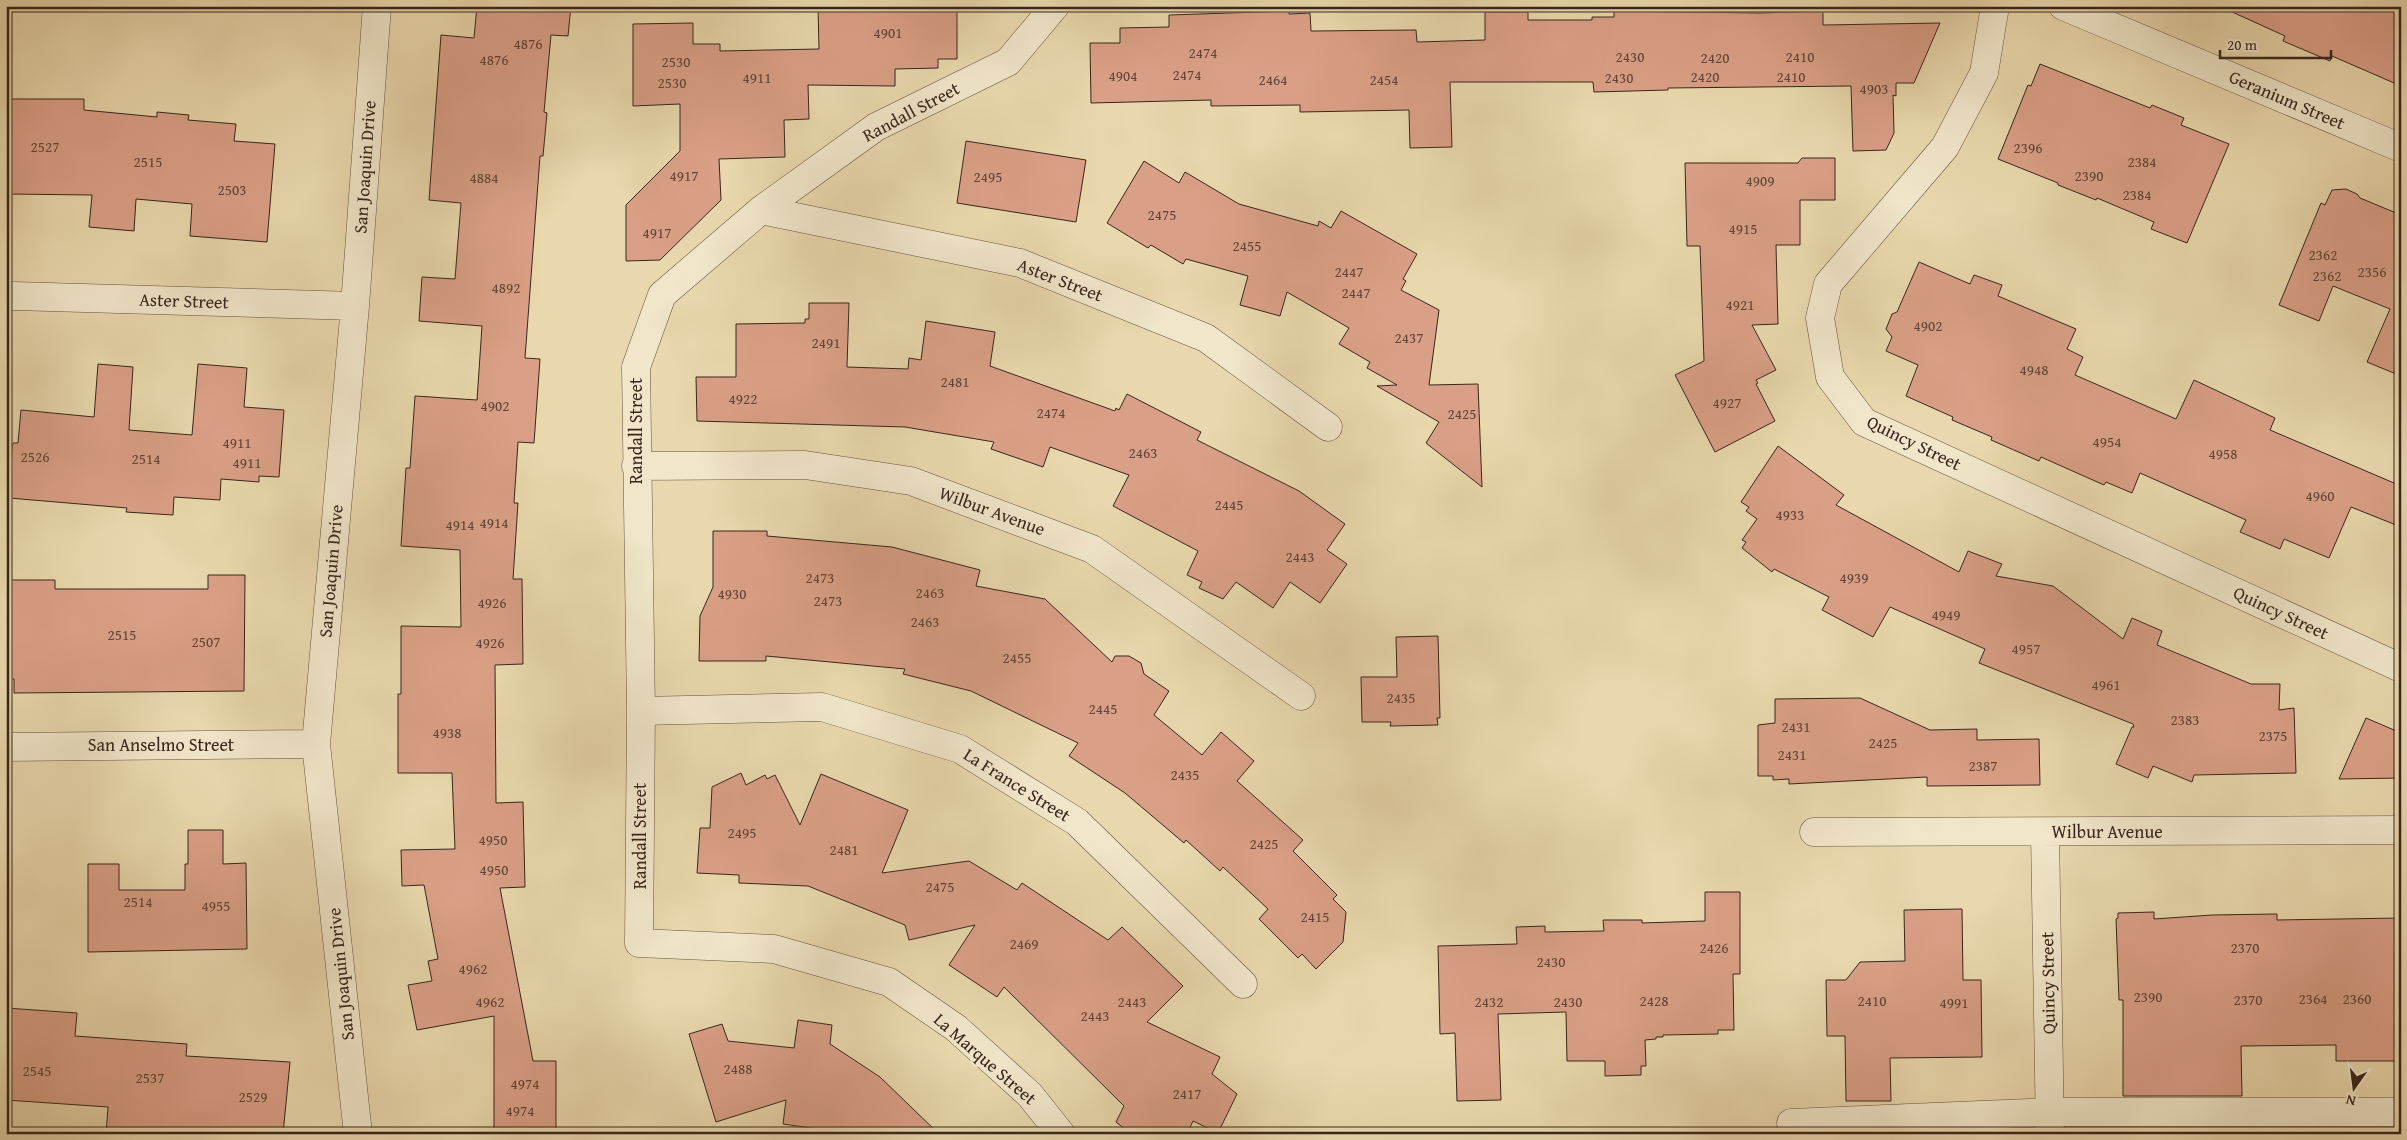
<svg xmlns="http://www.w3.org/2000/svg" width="2407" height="1140" font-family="'Gentium Book Plus',serif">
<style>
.building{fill:#daa087;stroke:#38261c}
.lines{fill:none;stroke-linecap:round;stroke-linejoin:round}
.minor-casing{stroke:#645240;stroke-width:29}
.minor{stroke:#f1e6ca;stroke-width:28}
.labels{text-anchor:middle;stroke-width:5;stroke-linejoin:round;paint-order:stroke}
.number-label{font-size:15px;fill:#604437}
.street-label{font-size:18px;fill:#38261c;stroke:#f1e6ca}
</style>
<rect width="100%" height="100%" fill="#e9d8ad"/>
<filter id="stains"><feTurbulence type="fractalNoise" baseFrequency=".004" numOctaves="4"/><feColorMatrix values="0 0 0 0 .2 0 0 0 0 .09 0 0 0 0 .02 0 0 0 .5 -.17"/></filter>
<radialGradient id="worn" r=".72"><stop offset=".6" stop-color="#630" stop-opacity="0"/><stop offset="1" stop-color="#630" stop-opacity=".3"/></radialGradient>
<!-- building -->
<path class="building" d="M 477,6 L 571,6 L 568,36 L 551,35 L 544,112 L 547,113 L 543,156 L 540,156 L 525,358 L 540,359 L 534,443 L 518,442 L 514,503 L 518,503 L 513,579 L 522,579 L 523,664 L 495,665 L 496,803 L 523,802 L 525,887 L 500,888 L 533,1061 L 556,1061 L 556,1134 L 494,1134 L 494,1016 L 417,1030 L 408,985 L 432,981 L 428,961 L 438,959 L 424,885 L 402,886 L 401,850 L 455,849 L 452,773 L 398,773 L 398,694 L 401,694 L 401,626 L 461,627 L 460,550 L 401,546 L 406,468 L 410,468 L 415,396 L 477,400 L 482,326 L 419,321 L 422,277 L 455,279 L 461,203 L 429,200 L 441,35 L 474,38 Z
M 957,6 L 957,59 L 938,59 L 938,68 L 895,69 L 895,86 L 808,85 L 809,119 L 784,120 L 785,157 L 719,159 L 721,200 L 660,260 L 626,261 L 626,205 L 680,151 L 680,104 L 633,106 L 633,24 L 693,23 L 693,44 L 720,44 L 720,51 L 819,49 L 818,7 Z
M 2219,6 L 2401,6 L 2401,86 L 2332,56 L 2330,61 L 2283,41 L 2285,36 Z
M 1289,11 L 1289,14 L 1310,13 L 1311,31 L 1416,30 L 1417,42 L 1485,40 L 1485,12 L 1528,12 L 1528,20 L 1592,20 L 1592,17 L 1614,17 L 1614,11 L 1760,13 L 1823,11 L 1823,25 L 1940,23 L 1914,83 L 1896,83 L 1896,96 L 1893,95 L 1894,133 L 1886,150 L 1853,151 L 1851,86 L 1668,88 L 1668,90 L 1594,92 L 1593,82 L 1450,82 L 1452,147 L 1410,148 L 1409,110 L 1300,112 L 1300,105 L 1211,106 L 1211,100 L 1091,103 L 1090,43 L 1120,43 L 1120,28 L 1169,27 L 1169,15 Z
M 2040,64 L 2150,108 L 2152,105 L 2184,118 L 2181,125 L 2229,144 L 2187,243 L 2151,229 L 2154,222 L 2097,198 L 2096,200 L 2058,185 L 2058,183 L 1998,159 L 2028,85 L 2031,86 Z
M 6,99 L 84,99 L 84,110 L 157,117 L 157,112 L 189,115 L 188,120 L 236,124 L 234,141 L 275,144 L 267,242 L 190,236 L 192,204 L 136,199 L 134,231 L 89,227 L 92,195 L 6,194 Z
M 966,141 L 1086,160 L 1076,222 L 957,203 Z
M 1802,158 L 1835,158 L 1835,200 L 1800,200 L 1800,245 L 1776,245 L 1778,324 L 1752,325 L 1776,370 L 1756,380 L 1758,383 L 1756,384 L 1775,421 L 1715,452 L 1675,375 L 1704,361 L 1700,246 L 1687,246 L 1685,163 L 1798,163 Z
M 1144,161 L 1179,183 L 1185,172 L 1239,204 L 1318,226 L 1319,221 L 1331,228 L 1341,211 L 1417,254 L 1403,279 L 1406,281 L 1401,290 L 1439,310 L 1429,385 L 1478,384 L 1482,487 L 1426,443 L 1439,422 L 1377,386 L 1397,385 L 1367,368 L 1370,362 L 1339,344 L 1349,328 L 1287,292 L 1280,316 L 1240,305 L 1248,276 L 1186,259 L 1183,264 L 1151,245 L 1148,248 L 1107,223 Z
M 2346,189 L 2357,194 L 2360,198 L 2401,215 L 2401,376 L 2367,362 L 2390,309 L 2333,286 L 2319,321 L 2279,305 L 2321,203 L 2325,205 L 2332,190 Z
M 1919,262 L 1970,284 L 1974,275 L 2002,285 L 1998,296 L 2076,329 L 2067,349 L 2083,357 L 2075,375 L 2176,419 L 2194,380 L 2275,418 L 2270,430 L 2401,486 L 2401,527 L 2351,507 L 2329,558 L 2284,539 L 2280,549 L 2240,532 L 2246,520 L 2140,473 L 2132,493 L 2106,482 L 2104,485 L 2041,457 L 2039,461 L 1991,440 L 1992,437 L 1952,420 L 1953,417 L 1906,396 L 1918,365 L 1886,351 L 1892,337 L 1886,329 L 1892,314 L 1897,312 Z
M 809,303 L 849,303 L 847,367 L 908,369 L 909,358 L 921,360 L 926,321 L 995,332 L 990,366 L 1115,411 L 1116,408 L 1119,410 L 1127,394 L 1201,432 L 1197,440 L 1299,491 L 1345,524 L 1327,550 L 1347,564 L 1320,603 L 1290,582 L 1273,608 L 1236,582 L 1223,599 L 1199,588 L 1202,582 L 1187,575 L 1198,551 L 1113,506 L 1129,475 L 1050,447 L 1043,467 L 991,449 L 994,442 L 905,427 L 697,421 L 696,377 L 736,377 L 736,324 L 805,323 L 805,319 L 809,319 Z
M 98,364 L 133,367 L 129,430 L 192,435 L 198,364 L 247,368 L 244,407 L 284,410 L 279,477 L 259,476 L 259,482 L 221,479 L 220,500 L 174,497 L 173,515 L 126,512 L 127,508 L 9,498 L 9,495 L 6,495 L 6,458 L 11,458 L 13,443 L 18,443 L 21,410 L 94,417 Z
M 1778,446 L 1844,495 L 1836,505 L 1959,572 L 1968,551 L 2002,564 L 1996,576 L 2053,586 L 2123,639 L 2132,618 L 2162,631 L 2157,645 L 2251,684 L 2280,684 L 2279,710 L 2294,708 L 2296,773 L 2194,775 L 2192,782 L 2153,766 L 2148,778 L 2116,764 L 2132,727 L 2134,727 L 2133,724 L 1979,663 L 1985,649 L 1890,607 L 1873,637 L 1822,610 L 1829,597 L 1774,569 L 1772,572 L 1742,548 L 1746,542 L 1742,540 L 1757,519 L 1746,511 L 1749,507 L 1741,502 Z
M 713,531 L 767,531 L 767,536 L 892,547 L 980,570 L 976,586 L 1045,599 L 1112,662 L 1115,656 L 1129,656 L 1141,663 L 1144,674 L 1169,691 L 1154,715 L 1202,755 L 1221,732 L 1254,761 L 1237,781 L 1303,840 L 1293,851 L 1337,895 L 1333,899 L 1346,912 L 1343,942 L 1316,969 L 1302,954 L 1298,958 L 1259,919 L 1268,909 L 1223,867 L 1220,871 L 1186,840 L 1184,843 L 1125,793 L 1069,756 L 1078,743 L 971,691 L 903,674 L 905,669 L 766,656 L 766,661 L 699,661 L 700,616 L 713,587 Z
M 208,575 L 245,575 L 244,691 L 14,693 L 14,679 L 6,679 L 6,580 L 55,580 L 55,589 L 208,589 Z
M 1438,636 L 1440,718 L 1437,718 L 1438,725 L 1390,726 L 1391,722 L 1362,722 L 1361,677 L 1397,677 L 1396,637 Z
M 1860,698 L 1930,730 L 1977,729 L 1977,740 L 2039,739 L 2040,785 L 1927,786 L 1927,777 L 1789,784 L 1789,779 L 1773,780 L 1773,776 L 1758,776 L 1758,725 L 1775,723 L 1775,699 Z
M 2366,718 L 2401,733 L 2401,778 L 2339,779 Z
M 741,773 L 746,785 L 765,775 L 767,779 L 775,775 L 800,825 L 821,774 L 908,810 L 882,873 L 969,861 L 1017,890 L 1022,883 L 1108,940 L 1122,927 L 1183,986 L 1147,1022 L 1220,1057 L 1212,1074 L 1237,1094 L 1218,1133 L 1193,1121 L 1187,1134 L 1131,1134 L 1116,1122 L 1124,1106 L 1004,987 L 997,997 L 949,965 L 975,925 L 909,940 L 905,925 L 808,886 L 739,883 L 739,875 L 697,873 L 700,828 L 710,828 L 712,787 Z
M 188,830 L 223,830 L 223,864 L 246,863 L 247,949 L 88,952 L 88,864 L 119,864 L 119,890 L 185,890 L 185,864 L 188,864 Z
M 1705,892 L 1740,892 L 1740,974 L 1733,974 L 1734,1030 L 1718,1030 L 1718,1034 L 1663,1035 L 1663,1037 L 1656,1037 L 1656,1039 L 1645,1040 L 1646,1066 L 1641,1066 L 1641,1075 L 1605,1076 L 1605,1061 L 1567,1061 L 1566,1012 L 1498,1014 L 1501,1100 L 1457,1101 L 1455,1033 L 1440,1034 L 1438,946 L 1517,944 L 1516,927 L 1545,926 L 1545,932 L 1604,931 L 1603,920 L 1642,920 L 1642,923 L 1705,921 Z
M 1962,909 L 1963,980 L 1981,980 L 1982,1057 L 1890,1058 L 1891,1101 L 1846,1101 L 1845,1036 L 1827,1036 L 1826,980 L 1846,980 L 1860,962 L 1905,961 L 1904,910 Z
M 2154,912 L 2154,919 L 2212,915 L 2277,914 L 2277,920 L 2401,918 L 2401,1061 L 2336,1061 L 2336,1045 L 2241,1046 L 2242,1096 L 2123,1096 L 2123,1000 L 2119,1000 L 2116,919 L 2118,918 L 2118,913 Z
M 6,1008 L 77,1013 L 75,1036 L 187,1044 L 186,1056 L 290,1062 L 283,1134 L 106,1134 L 108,1107 L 6,1100 Z
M 798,1020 L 832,1025 L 830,1044 L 880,1077 L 939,1134 L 852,1134 L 783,1124 L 786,1100 L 716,1122 L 689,1034 L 722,1024 L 728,1041 L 794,1048 Z"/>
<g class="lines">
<defs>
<path id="minor" d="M 1055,6 L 1008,62 L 876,127 L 761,210 L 662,295 L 636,367 L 641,711 L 639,943 L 774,949 L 889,982 L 956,1028 L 1030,1095 L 1061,1134
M 1995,6 L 1984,73 L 1945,147 L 1828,284 L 1820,318 L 1830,377 L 1864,422 L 2401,668
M 2063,6 L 2401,148
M 761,210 L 1020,263 L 1206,338 L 1328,427
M 14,296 L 355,306
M 636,466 L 805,465 L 911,481 L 1092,549 L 1301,696
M 641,711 L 822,707 L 960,749 L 1077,822 L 1243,984
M 6,747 L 316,744
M 1814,832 L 2401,830
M 2045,832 L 2050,1134
M 1791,1123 L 2050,1112 L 2401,1112
M 358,1134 L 316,744 L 355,306 L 377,6"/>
</defs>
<!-- minor casing -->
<use href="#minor" class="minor-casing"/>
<!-- minor -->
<use href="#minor" class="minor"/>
</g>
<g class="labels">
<!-- number labels -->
<g class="number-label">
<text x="888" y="38">4901</text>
<text x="528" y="49">4876</text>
<text x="1203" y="58">2474</text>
<text x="1630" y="62">2430</text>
<text x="1800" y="62">2410</text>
<text x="1715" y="63">2420</text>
<text x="494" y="65">4876</text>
<text x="676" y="67">2530</text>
<text x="1187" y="80">2474</text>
<text x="1123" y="81">4904</text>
<text x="1705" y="82">2420</text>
<text x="1791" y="82">2410</text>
<text x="757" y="83">4911</text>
<text x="1619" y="83">2430</text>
<text x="1273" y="85">2464</text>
<text x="1384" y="85">2454</text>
<text x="672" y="88">2530</text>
<text x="1874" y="94">4903</text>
<text x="45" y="152">2527</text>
<text x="2028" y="153">2396</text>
<text x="148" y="167">2515</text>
<text x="2142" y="167">2384</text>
<text x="684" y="181">4917</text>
<text x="2089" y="181">2390</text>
<text x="988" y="182">2495</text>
<text x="484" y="183">4884</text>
<text x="1760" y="186">4909</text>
<text x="232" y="195">2503</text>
<text x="2137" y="200">2384</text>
<text x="1162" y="220">2475</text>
<text x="1743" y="234">4915</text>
<text x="657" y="238">4917</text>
<text x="1247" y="251">2455</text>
<text x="2323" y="260">2362</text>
<text x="1349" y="277">2447</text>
<text x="2372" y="277">2356</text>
<text x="2327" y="281">2362</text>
<text x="506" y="293">4892</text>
<text x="1356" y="298">2447</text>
<text x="1740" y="310">4921</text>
<text x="1928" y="331">4902</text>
<text x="1409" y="343">2437</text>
<text x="826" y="348">2491</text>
<text x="2034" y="375">4948</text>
<text x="955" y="387">2481</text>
<text x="743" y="404">4922</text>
<text x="1727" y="408">4927</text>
<text x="495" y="411">4902</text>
<text x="1051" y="418">2474</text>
<text x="1462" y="419">2425</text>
<text x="2107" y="447">4954</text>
<text x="237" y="448">4911</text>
<text x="1143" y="458">2463</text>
<text x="2223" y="459">4958</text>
<text x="35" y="462">2526</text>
<text x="146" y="464">2514</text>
<text x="247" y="468">4911</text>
<text x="2320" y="501">4960</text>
<text x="1229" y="510">2445</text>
<text x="1790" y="520">4933</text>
<text x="494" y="528">4914</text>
<text x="460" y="530">4914</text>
<text x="1300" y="562">2443</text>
<text x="820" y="583">2473</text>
<text x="1854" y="583">4939</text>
<text x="930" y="598">2463</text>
<text x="732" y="599">4930</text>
<text x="828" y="606">2473</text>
<text x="492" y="608">4926</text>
<text x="1946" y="620">4949</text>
<text x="925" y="627">2463</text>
<text x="122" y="640">2515</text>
<text x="206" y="647">2507</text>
<text x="490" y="648">4926</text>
<text x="2026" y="654">4957</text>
<text x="1017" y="663">2455</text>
<text x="2106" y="690">4961</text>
<text x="1401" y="703">2435</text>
<text x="1103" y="714">2445</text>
<text x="2185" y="725">2383</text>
<text x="1796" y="732">2431</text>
<text x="447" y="738">4938</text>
<text x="2273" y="741">2375</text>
<text x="1883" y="748">2425</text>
<text x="1792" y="760">2431</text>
<text x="1983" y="771">2387</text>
<text x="1185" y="780">2435</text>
<text x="742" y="838">2495</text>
<text x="493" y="845">4950</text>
<text x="1264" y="849">2425</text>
<text x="844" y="855">2481</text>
<text x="494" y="875">4950</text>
<text x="940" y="892">2475</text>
<text x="138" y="907">2514</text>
<text x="216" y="911">4955</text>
<text x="1315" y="922">2415</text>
<text x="1024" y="949">2469</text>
<text x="1714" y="953">2426</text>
<text x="2245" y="953">2370</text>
<text x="1551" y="967">2430</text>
<text x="473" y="974">4962</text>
<text x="2148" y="1002">2390</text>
<text x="2313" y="1004">2364</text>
<text x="2357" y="1004">2360</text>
<text x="2248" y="1005">2370</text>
<text x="1654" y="1006">2428</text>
<text x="1872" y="1006">2410</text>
<text x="490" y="1007">4962</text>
<text x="1132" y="1007">2443</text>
<text x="1489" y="1007">2432</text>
<text x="1568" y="1007">2430</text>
<text x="1954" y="1008">4991</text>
<text x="1095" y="1021">2443</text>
<text x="738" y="1074">2488</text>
<text x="37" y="1076">2545</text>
<text x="150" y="1083">2537</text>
<text x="525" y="1089">4974</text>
<text x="1187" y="1099">2417</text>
<text x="253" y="1102">2529</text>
<text x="520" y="1116">4974</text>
</g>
<!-- street labels -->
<g class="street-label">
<text transform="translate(2287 100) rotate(23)" y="6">Geranium Street</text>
<text transform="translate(911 112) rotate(-28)" y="6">Randall Street</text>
<text transform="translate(365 167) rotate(-86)" y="6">San Joaquin Drive</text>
<text transform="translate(1060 280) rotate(21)" y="6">Aster Street</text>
<text transform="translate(184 301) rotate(2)" y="6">Aster Street</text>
<text transform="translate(636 431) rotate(-90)" y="6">Randall Street</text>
<text transform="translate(1914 443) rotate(26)" y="6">Quincy Street</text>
<text transform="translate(992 511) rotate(20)" y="6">Wilbur Avenue</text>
<text transform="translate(331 571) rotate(-85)" y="6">San Joaquin Drive</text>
<text transform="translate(2281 613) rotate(25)" y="6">Quincy Street</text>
<text x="161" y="751">San Anselmo Street</text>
<text transform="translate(1017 785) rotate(32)" y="6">La France Street</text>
<text x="2107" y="838">Wilbur Avenue</text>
<text transform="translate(640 836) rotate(-90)" y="6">Randall Street</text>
<text transform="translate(341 974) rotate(-96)" y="6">San Joaquin Drive</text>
<text transform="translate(2048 983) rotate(-91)" y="6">Quincy Street</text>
<text transform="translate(985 1059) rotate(41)" y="6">La Marque Street</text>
</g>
</g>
<!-- margin -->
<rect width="2407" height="1140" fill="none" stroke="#e9d8ad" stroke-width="25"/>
<rect x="8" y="8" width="2392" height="1125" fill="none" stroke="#38261c" stroke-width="2.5"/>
<rect x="12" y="12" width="2382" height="1115" fill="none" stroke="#38261c"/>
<!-- north arrow -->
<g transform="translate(2354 1088) rotate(194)" stroke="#f1e6ca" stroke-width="4" paint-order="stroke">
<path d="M0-4L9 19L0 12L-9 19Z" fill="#38261c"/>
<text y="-8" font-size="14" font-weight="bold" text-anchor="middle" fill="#38261c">N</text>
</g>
<!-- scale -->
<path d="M2220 50v8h111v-8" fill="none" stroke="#38261c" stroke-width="2.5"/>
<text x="2227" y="50" font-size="15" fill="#38261c" stroke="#f1e6ca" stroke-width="4" paint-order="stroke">20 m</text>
<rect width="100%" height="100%" filter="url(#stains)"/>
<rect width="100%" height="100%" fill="url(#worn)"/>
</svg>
